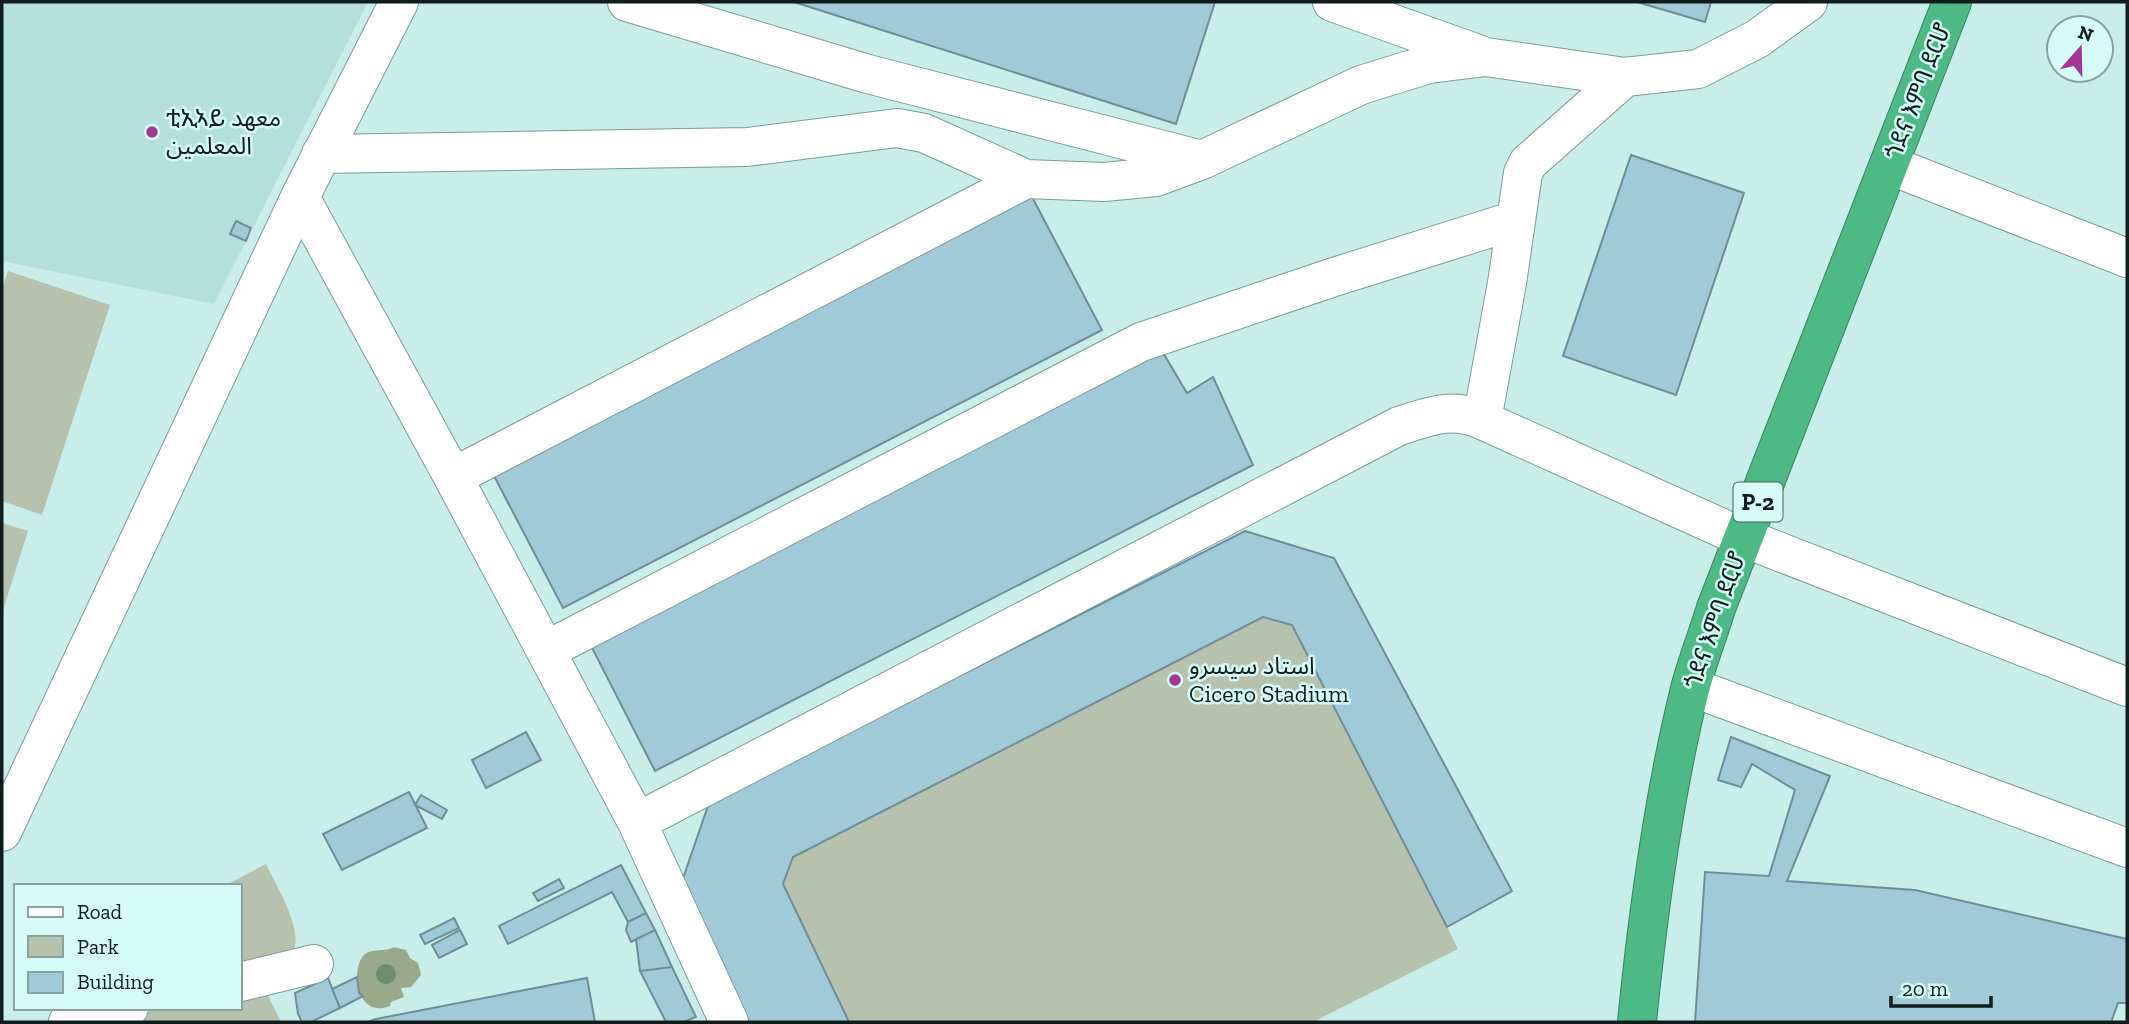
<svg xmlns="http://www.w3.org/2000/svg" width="2129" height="1024" font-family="'Zilla Slab','Noto Sans Arabic','Noto Sans Ethiopic',serif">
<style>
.built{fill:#b4e0dc}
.green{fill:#b6c1ae}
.forest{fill:#99aa8b}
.building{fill:#a0cad7;stroke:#6f8e97;stroke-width:2}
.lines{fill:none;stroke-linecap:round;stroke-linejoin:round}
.minor-casing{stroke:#799b97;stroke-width:40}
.highway-casing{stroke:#388361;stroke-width:40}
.minor{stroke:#fff;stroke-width:38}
.highway{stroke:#4dba86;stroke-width:38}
.tree{fill:#708d70}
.poi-dot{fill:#a33796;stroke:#d6faf6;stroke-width:2.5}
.labels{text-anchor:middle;stroke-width:5;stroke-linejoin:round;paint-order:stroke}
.shield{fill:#d6faf6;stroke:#4b5f5d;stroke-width:2}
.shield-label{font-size:23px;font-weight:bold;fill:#101d1c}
.street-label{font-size:24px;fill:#101d1c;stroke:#d6faf6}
.poi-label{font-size:24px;fill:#101d1c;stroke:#d6faf6;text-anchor:start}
</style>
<rect width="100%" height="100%" fill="#c9ede9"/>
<!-- built -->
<path class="built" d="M 2,2 L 368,2 L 214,304 L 2,261 Z"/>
<!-- green -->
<path class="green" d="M 8,271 L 110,305 L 42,515 L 2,501 L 2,290 Z
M 2,523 L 28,531 L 2,613 Z
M 1245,531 L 1334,558 L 1512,891 L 1447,927 L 1458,949 L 1313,1022 L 747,1022 L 709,803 Z
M 266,864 C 276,885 304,930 293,952 L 240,969 L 240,886 L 224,886 Z
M 263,985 L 281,1022 L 103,1022 L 163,1008 L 240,1008 L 240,990 Z"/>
<!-- forest -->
<path class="forest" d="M 394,947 L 406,950 L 410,958 L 418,963 L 421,975 L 411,987 L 401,988 L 404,997 L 391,1002 L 390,1006 C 358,1019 350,973 363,956 C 371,947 384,953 394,947 Z"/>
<!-- building -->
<path class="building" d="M 794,2 L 1215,2 L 1176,124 Z
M 1637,2 L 1711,2 L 1705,22 Z
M 1631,155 L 1744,193 L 1676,395 L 1563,356 Z
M 1031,195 L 1102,330 L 563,608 L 492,472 Z
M 236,221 L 251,228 L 246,241 L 230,234 Z
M 1162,351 L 1187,393 L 1213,377 L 1253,465 L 655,771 L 587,638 Z
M 1245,531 L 1334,558 L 1512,891 L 1447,927 L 1292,625 L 1263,617 L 793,857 L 783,884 L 849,1022 L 747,1022 L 679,890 L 709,803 Z
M 526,732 L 541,760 L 486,788 L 472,760 Z
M 1731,737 L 1830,776 L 1787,881 L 1915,890 L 2127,939 L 2127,1003 L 2118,1003 L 2111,1022 L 1695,1022 L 1705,872 L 1769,876 L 1795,790 L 1752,764 L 1741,787 L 1718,780 Z
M 409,792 L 427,828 L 342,870 L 323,834 Z
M 421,795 L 447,810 L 442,819 L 415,805 Z
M 621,865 L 646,913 L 628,922 L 612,892 L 508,944 L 499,926 Z
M 559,879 L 564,888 L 538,901 L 533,893 Z
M 646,913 L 655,930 L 631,942 L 626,930 L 628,922 Z
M 454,918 L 459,928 L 425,944 L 420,935 Z
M 460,930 L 467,944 L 439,958 L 432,945 Z
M 655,930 L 672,967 L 640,971 L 636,939 Z
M 672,967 L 696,1017 L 683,1022 L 666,1022 L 640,971 Z
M 357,977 L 359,993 L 363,996 L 340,1008 L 332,989 Z
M 328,978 L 340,1008 L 311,1022 L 302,1022 L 298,1014 L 295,993 Z
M 587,978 L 595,1022 L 367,1022 L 376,1019 Z"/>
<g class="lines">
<defs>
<path id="minor" d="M 627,2 L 868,74 L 1202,160
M 1332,2 L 1478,54
M 321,154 L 747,147 L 897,128 L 924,133 L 1026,179 L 1104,182 L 1156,177 L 1202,160 L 1361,85 L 1429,64 L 1486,57 L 1625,77 L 1698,69 L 1757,39 L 1808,2
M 1889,165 L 2127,258
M 300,197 L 453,477 L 637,822 L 729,1022
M 1482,420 L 1507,283 L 1523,173 L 1528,163 L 1625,77
M 453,477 L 1026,179
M 547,650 L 1141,342 L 1334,277 L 1516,220
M 1691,687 L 2127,848
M 637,822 L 1399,426 C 1431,416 1451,407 1482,420 L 1744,538 L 2127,687
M 2,832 L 300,197 L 399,2
M 240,982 L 314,964
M 68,1022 L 129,1008"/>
<path id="highway" d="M 1637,1022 C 1648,911 1663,798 1690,689 C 1697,662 1708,635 1716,608 L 1952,2"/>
</defs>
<!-- minor casing -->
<use href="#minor" class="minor-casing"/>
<!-- highway casing -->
<use href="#highway" class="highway-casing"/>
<!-- minor -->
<use href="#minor" class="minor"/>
<!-- highway -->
<use href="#highway" class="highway"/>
</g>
<!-- trees -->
<circle class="tree" cx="386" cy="974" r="10"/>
<!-- markers -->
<g class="poi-dot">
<circle cx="152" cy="132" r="7"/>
<circle cx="1175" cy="680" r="7"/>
</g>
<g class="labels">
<!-- shield labels -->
<rect class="shield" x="1733.5" y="482.5" width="49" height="39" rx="5"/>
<g class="shield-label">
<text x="1758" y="510">P-2</text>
</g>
<!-- street labels -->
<g class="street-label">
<text transform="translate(1918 91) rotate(-69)" y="8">ጎደና እምባ ደርሆ</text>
<text transform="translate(1715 620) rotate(-71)" y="8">ጎደና እምባ ደርሆ</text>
</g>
<!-- poi labels -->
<g class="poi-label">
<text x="166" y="126">ቲኢኣይ معهد<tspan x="166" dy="28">المعلمين</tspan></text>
<text x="1189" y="674">استاد سيسرو<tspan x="1189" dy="28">Cicero Stadium</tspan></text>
</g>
</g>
<!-- border -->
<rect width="2129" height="1024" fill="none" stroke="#101d1c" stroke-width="7"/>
<!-- legend -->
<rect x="14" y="884" width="228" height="126" fill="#d6faf6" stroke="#87a29f" stroke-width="2"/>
<rect x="28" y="907" width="35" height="10" fill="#ffffff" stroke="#87a29f" stroke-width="2"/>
<text x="77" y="919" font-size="21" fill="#101d1c">Road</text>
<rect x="28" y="936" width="35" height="21" fill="#b6c1ae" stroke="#87a29f" stroke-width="2"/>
<text x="77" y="954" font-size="21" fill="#101d1c">Park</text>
<rect x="28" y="972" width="35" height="21" fill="#a0cad7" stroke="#87a29f" stroke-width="2"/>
<text x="77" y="989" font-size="21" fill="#101d1c">Building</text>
<!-- north arrow -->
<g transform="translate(2080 49) rotate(20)"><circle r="33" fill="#d6faf6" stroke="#87a29f" stroke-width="2"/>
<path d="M0-5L12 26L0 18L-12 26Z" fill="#a33796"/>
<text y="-10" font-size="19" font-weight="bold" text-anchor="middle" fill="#101d1c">N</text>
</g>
<!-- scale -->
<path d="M1891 996v10h100v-10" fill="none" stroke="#101d1c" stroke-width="3.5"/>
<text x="1902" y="996" font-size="21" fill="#101d1c" stroke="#d6faf6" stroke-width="5" paint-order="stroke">20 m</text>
</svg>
